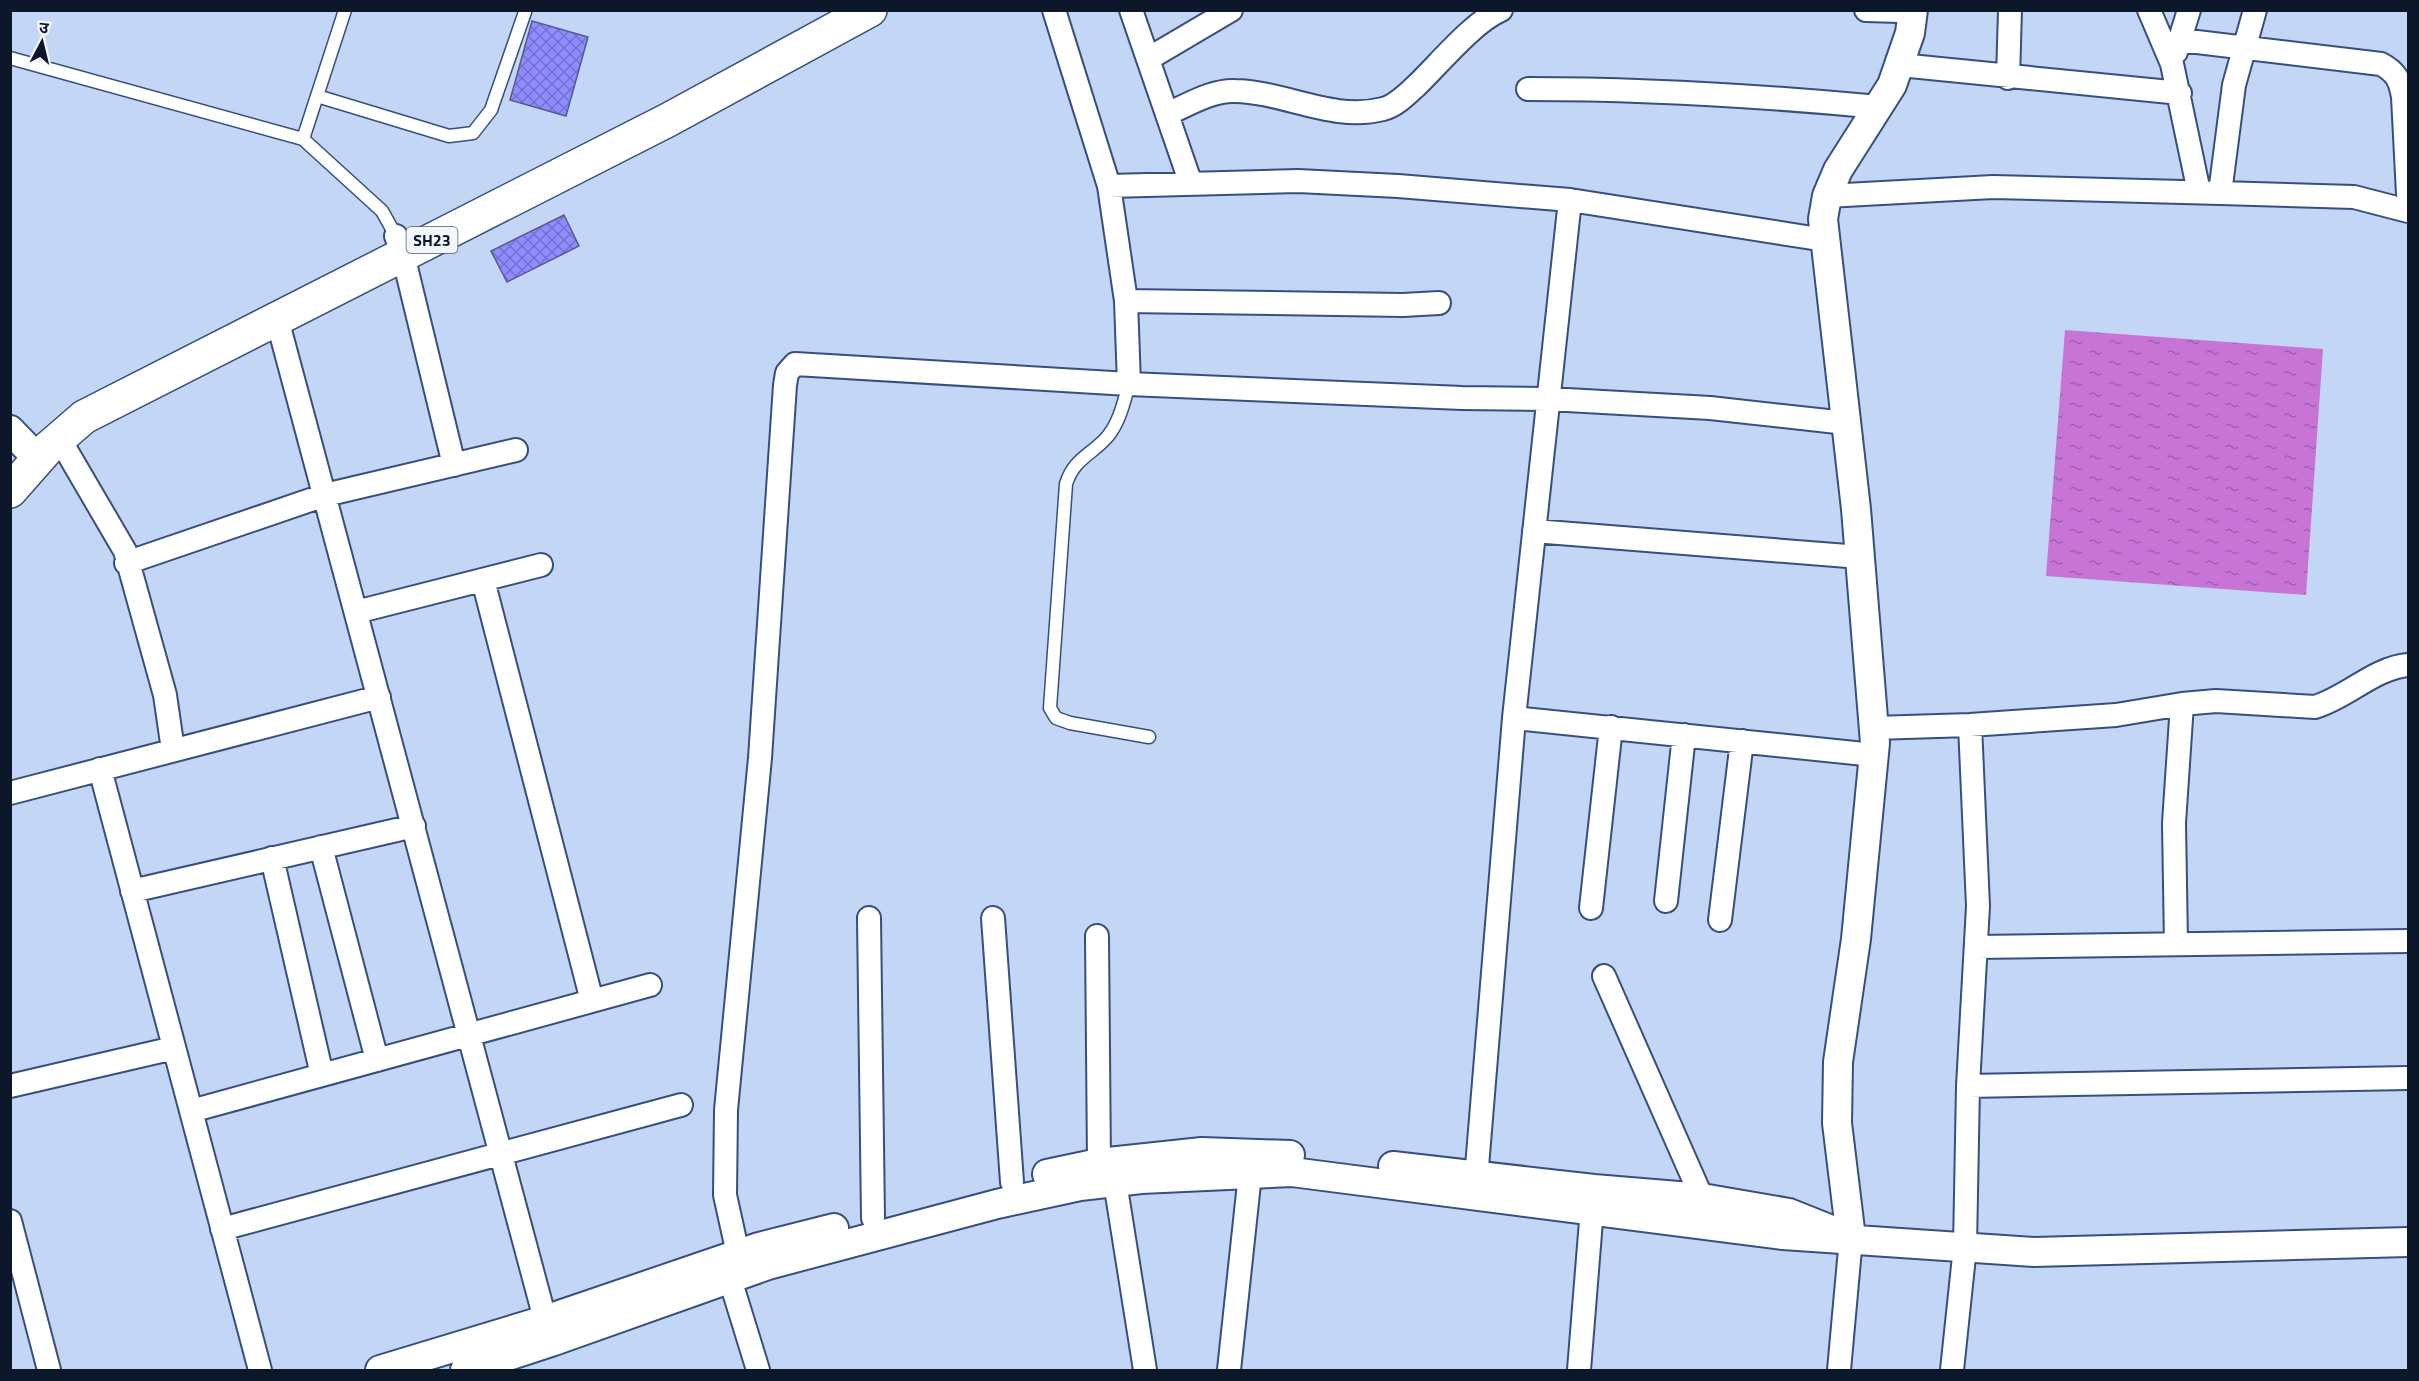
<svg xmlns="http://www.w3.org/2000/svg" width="2419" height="1381" font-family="'Titillium Web','Noto Sans Devanagari',sans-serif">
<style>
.water{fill:url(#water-ripples)}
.building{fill:url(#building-cross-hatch);stroke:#58598d;stroke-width:1.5}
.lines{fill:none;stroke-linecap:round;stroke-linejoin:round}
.service-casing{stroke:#364f7d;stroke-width:15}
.minor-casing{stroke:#364f7d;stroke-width:26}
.tertiary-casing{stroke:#364f7d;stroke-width:32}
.primary-casing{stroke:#364f7d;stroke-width:36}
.service{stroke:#fff;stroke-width:12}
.minor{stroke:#fff;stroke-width:22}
.tertiary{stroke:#fff;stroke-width:28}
.primary{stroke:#fff;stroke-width:33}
.labels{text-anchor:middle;stroke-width:6;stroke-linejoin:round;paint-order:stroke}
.shield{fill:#f3f6fb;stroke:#525a69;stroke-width:1.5}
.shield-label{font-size:16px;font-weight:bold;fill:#0d172a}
</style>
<defs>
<pattern id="water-ripples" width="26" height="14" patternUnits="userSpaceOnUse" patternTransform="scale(1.5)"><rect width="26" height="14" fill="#c873d6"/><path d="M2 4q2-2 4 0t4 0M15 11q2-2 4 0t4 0" fill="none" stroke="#a15dae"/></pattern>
<pattern id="building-cross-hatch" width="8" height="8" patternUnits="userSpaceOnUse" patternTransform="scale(1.5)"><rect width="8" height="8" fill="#8e8cff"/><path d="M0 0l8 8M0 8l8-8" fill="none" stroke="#7271cf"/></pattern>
</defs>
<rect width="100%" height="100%" fill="#c3d6f6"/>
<!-- water -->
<path class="water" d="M 2065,330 L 2323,349 L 2306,595 L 2046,576 Z"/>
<!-- building -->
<path class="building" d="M 532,21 L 588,37 L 566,116 L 510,100 Z
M 564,215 L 579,246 L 507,282 L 491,251 Z"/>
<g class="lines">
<defs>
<path id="service" d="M 345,10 L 303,139 L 382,211 L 396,236
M 10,58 L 303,139
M 317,96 L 449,136 L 473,133 L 491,110 L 525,12
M 1129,384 C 1124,401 1120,421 1108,436 C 1092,455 1074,458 1066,484 L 1050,708 L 1056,718 L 1070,723 L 1149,737"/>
<path id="minor" d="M 1054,10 L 1109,186 L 1126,301 L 1129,384
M 1131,10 L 1191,184
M 1866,10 L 1899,11
M 2149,10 L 2172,64 L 2199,192
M 2180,40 L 2381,64 C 2396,72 2400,80 2403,97 L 2408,194
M 2176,52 L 2189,10
M 1148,59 L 1231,10
M 1900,65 L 2180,93
M 2008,78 L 2010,10
M 1528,89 C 1646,89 1762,96 1879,107
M 1167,114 C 1188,105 1212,90 1235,91 C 1285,92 1333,122 1383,109 C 1396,106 1407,94 1416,86 C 1439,64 1473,22 1501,10
M 1109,186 L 1298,181 L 1398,186 L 1570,200 L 1825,240
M 2220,193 L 2234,85 L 2255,10
M 1827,196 L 1993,187 L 2220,193 L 2354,197 L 2408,211
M 396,236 L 403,255 L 454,465
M 1126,301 L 1403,305 L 1439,303
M 277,319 L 549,1334
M 59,438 L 125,551 L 165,695 L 173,750
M 1534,531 L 1860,557
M 126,563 L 325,495 L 516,450
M 483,580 L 592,1001
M 356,612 L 541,565
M 1514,718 L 1874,755
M 1874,728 L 1970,725 L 2116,715 L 2182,704 L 2216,701 L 2315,707 C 2348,697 2374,668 2408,665
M 100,769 L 260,1370
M 10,793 L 379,697
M 321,847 L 377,1060
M 272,858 L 322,1075
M 132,891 L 414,826
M 1666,901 L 1684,735
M 1591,908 L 1611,727
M 869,918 L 873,1218
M 993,918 L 1012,1182
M 1720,920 L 1742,741
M 1097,936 L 1099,1163
M 2176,944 L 2174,823 L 2182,704
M 1976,947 L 2408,941
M 1604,976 L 1702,1198 L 1700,1212
M 10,1086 L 174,1048
M 1968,1086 L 2408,1078
M 191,1111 L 650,985
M 1115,1182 L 1145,1370
M 1475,1191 L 1514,718 L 1570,200
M 10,1221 L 49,1370
M 222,1229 L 681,1105
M 738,1254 L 725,1195 L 726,1110 L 760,758 L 785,385 L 787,373 L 795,364 L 1129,384 L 1462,398 L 1549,399 L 1710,408 L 1846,423
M 730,1279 L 758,1370
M 1229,1370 L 1250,1174
M 1579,1370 L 1593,1196
M 1839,1370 L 1851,1238
M 1952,1370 L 1965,1247 L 1968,1086 L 1978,906 L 1970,725"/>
<path id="tertiary" d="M 10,430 L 38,459
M 1393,1166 L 1594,1189 L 1702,1198 L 1789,1213 L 1829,1229
M 1047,1174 L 1099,1163 L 1202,1152 L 1290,1155
M 1851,1238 L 1837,1123 L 1838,1062 L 1856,939 L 1875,743 L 1856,509 L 1823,219 L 1827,196 L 1838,170 L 1892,85 L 1910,33 L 1913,10
M 380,1370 L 545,1320 L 759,1247 L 834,1228
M 465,1370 L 551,1342 L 768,1265 L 997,1204 L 1080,1186 L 1141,1179 L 1292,1172 L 1783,1235 L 2034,1252 L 2408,1242"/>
<path id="primary" d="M 10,491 L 47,449 L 84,417 L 668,120 L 870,10"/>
</defs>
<!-- service casing -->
<use href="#service" class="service-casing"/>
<!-- minor casing -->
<use href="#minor" class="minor-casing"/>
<!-- tertiary casing -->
<use href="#tertiary" class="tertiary-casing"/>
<!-- primary casing -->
<use href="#primary" class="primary-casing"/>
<!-- service -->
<use href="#service" class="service"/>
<!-- minor -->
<use href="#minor" class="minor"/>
<!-- tertiary -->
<use href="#tertiary" class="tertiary"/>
<!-- primary -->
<use href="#primary" class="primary"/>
</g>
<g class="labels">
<!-- shield labels -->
<rect class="shield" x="406.5" y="227" width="51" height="26" rx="4.5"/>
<g class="shield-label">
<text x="432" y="246">SH23</text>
</g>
</g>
<!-- border -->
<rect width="2419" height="1381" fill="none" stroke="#0d172a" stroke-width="24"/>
<!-- north arrow -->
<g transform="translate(42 42) rotate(7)" stroke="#f3f6fb" stroke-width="4.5" paint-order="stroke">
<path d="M0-4.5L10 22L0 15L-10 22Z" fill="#0d172a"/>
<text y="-9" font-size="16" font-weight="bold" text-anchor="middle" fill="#0d172a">उ</text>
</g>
</svg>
